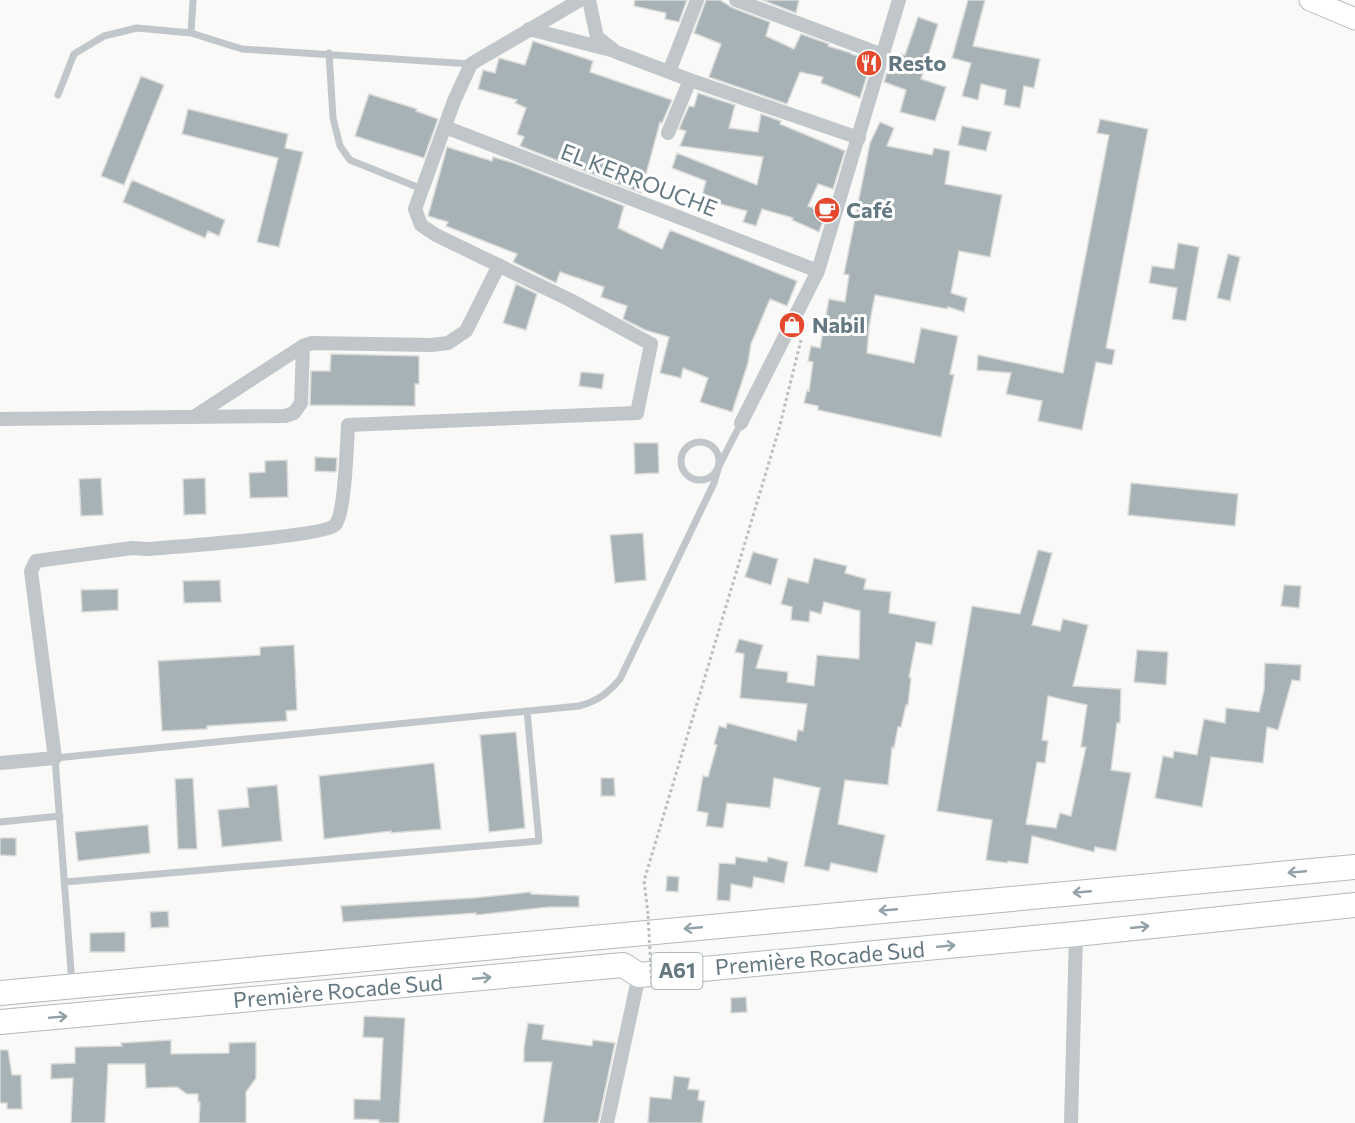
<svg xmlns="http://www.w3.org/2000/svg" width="1355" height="1123" font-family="Commissioner,sans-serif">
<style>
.building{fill:#a7b2b6;stroke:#dbdbd9;stroke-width:1.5;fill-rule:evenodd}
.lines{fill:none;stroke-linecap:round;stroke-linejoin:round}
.primary-casing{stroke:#b4babd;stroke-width:23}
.highway-casing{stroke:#b3b9bc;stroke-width:26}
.path{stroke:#babfc1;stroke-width:3;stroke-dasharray:3 3;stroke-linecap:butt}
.lane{stroke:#c0c6c9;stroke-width:7}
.street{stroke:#c0c6c9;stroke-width:14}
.primary{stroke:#fff;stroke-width:21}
.highway{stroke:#fff;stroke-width:24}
.path-bridge{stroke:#babfc1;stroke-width:3;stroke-dasharray:3 3;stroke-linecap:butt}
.oneway{stroke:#92a0a8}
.labels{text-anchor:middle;stroke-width:6;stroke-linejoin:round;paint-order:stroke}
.shield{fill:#fff;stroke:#92a0a8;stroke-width:1.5}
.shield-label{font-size:21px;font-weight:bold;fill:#647882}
.poi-label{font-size:22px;font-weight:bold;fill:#647882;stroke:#fff;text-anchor:start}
.street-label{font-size:22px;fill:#647882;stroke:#fff}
</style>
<rect width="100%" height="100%" fill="#f9f9f7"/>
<!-- building -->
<path class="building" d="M 635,0 L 687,0 L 679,22 L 665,19 L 666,13 L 634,6 Z
M 706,0 L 720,0 L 733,8 L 770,22 L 766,36 L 794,49 L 801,34 L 829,44 L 828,46 L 851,53 L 851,54 L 872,60 L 860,98 L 821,83 L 823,77 L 800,72 L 787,104 L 709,77 L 721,44 L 694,33 Z
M 762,0 L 799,0 L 796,13 Z
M 968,0 L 985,0 L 973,46 L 1040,59 L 1034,88 L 1024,86 L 1020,108 L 1004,105 L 1006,90 L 981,84 L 978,100 L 962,96 L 971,63 L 952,58 Z
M 918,17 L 938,24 L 921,79 L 946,87 L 935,121 L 900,112 L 906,90 L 884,82 L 889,65 L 896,67 L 901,54 L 905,55 Z
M 533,41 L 593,61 L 590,72 L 672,100 L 662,123 L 660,122 L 641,193 L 520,146 L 524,137 L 517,134 L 526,108 L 515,103 L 517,100 L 478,89 L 483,70 L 495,73 L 499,58 L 525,65 Z
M 141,76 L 164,85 L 124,185 L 101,176 Z
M 698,93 L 735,105 L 729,128 L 758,132 L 761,114 L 781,121 L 780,124 L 845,151 L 833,189 L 818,184 L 808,206 L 826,213 L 819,232 L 792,220 L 793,218 L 762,209 L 756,226 L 743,222 L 747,211 L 701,199 L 706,181 L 672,168 L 677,153 L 757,185 L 763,157 L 680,146 L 686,131 L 679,129 L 689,106 L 694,107 Z
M 369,94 L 417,109 L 416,111 L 438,119 L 424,158 L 355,136 Z
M 188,109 L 288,134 L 285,148 L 303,152 L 279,247 L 257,242 L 278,158 L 182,134 Z
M 1100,119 L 1148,129 L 1106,348 L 1115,350 L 1112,365 L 1096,362 L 1082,430 L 1038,421 L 1042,401 L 1006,394 L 1011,373 L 977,370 L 978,355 L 1063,373 L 1109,135 L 1097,133 Z
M 880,122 L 894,128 L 887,146 L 932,155 L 934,148 L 950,151 L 945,184 L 1002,195 L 990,257 L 959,251 L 951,293 L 967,298 L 964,312 L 948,307 L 947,309 L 875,295 L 869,327 L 867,353 L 914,363 L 921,328 L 958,336 L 950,374 L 954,375 L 941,437 L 818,410 L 818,406 L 804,403 L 807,390 L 809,391 L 813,362 L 808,361 L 811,346 L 820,348 L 829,299 L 845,302 L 849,275 L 844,274 L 870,143 Z
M 962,126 L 991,132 L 986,151 L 958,145 Z
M 447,147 L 492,161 L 493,157 L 514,163 L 624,206 L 618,228 L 662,249 L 670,230 L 797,281 L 787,306 L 770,299 L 751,344 L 748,363 L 732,412 L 700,402 L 708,378 L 683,368 L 681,378 L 660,373 L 669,337 L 645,330 L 623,319 L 627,306 L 601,297 L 604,287 L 560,272 L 556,283 L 513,262 L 517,254 L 446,226 L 448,222 L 428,216 Z
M 132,180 L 225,220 L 219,236 L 208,231 L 205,238 L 123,202 Z
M 1178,243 L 1199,247 L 1186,321 L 1172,319 L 1177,288 L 1149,283 L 1152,266 L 1174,269 Z
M 1228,254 L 1240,257 L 1230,301 L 1217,298 Z
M 516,284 L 537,294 L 526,330 L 503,323 Z
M 331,354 L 419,356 L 419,384 L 415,384 L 415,406 L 310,405 L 311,371 L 330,371 Z
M 581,372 L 604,374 L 602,389 L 579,386 Z
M 634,443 L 658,443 L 659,473 L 635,474 Z
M 315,457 L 337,458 L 336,472 L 315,471 Z
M 287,460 L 288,497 L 250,498 L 249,473 L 265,472 L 265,461 Z
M 101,478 L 103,515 L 81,516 L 79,479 Z
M 205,478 L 206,514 L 184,515 L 183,479 Z
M 1131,483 L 1238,494 L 1235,526 L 1128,515 Z
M 643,533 L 646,580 L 615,583 L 610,535 Z
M 1038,550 L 1052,553 L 1032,625 L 1060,631 L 1063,619 L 1088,625 L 1073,686 L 1121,689 L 1120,723 L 1117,723 L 1111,770 L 1131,773 L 1116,851 L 1095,847 L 1094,852 L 1032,836 L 1028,864 L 1008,861 L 1007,863 L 986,860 L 992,820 L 937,811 L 972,606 L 1020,614 ZM 1048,696 L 1087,705 L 1081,747 L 1086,747 L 1071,816 L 1060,813 L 1056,828 L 1026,824 L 1037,762 L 1045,763 L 1048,741 L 1042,740 Z
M 753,552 L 778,559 L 771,585 L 745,577 Z
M 814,558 L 847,566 L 845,573 L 866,579 L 864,589 L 891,592 L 889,613 L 936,622 L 932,645 L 916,642 L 909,677 L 911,678 L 908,705 L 906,705 L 901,727 L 898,727 L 894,748 L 892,747 L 888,785 L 845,780 L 838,824 L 885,835 L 877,873 L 831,863 L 829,871 L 804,866 L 820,788 L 774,778 L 770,808 L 727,803 L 723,828 L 706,826 L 708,813 L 697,811 L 703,776 L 708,777 L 717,745 L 714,744 L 719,726 L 726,728 L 727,723 L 796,741 L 798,730 L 803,731 L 807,704 L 740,698 L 744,654 L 735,652 L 739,639 L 763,645 L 756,668 L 788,672 L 787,682 L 814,686 L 817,655 L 859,659 L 860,611 L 824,602 L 821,614 L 810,611 L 809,622 L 791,620 L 792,607 L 781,604 L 788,578 L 808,583 Z
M 220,580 L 221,602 L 184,603 L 183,581 Z
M 1284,585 L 1301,586 L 1299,608 L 1281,606 Z
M 118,589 L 118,610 L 82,612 L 81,590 Z
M 294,645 L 297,710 L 286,711 L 287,721 L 207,726 L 207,729 L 162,731 L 158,661 L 260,655 L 260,647 Z
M 1137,650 L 1168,652 L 1166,685 L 1134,682 Z
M 1265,663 L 1301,665 L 1300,681 L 1292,680 L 1278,730 L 1267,727 L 1263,763 L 1211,757 L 1202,807 L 1155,798 L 1163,756 L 1173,758 L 1174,751 L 1197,755 L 1204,719 L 1225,723 L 1226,708 L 1259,712 L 1264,690 Z
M 516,732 L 525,828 L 489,832 L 480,735 Z
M 434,763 L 441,829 L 391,833 L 391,831 L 324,839 L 319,776 Z
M 193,778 L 197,849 L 178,849 L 175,779 Z
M 601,778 L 614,778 L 615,796 L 601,796 Z
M 277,785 L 282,841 L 222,847 L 218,810 L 249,807 L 247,788 Z
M 148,825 L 150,853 L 78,861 L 75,832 Z
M 0,838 L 16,838 L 16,856 L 0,855 Z
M 736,857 L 767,862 L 768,857 L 788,862 L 784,883 L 754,877 L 752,888 L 731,884 L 730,901 L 717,900 L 719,863 L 735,864 Z
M 667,876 L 679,877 L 678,892 L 666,891 Z
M 531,892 L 531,894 L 579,896 L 579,907 L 549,907 L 476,915 L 476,913 L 343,922 L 341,906 L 473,898 Z
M 168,911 L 169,927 L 151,928 L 150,912 Z
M 125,932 L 125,952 L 90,952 L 90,933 Z
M 746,997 L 747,1012 L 731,1013 L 731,998 Z
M 364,1016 L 405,1018 L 399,1123 L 379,1123 L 379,1120 L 354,1119 L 354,1099 L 380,1100 L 383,1038 L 363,1037 Z
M 528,1023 L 544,1025 L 542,1039 L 592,1046 L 593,1040 L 615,1043 L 598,1123 L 543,1123 L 552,1062 L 524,1062 L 524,1048 Z
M 171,1040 L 171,1054 L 229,1053 L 229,1043 L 256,1042 L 256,1078 L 246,1092 L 246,1123 L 199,1123 L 200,1102 L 198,1102 L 198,1094 L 187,1094 L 177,1087 L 146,1088 L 145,1064 L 108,1064 L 105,1123 L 71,1123 L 73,1078 L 51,1079 L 51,1064 L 75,1063 L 75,1047 L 122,1046 L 121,1043 Z
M 0,1050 L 8,1050 L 12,1075 L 21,1075 L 22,1109 L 7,1109 L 7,1103 L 0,1103 Z
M 674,1076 L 690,1078 L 688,1089 L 699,1090 L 698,1100 L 705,1101 L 702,1123 L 648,1123 L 650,1097 L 671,1099 Z"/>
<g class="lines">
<defs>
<path id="primary" d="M 1310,0 L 1355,19"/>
<path id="highway" d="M 0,993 L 1355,867
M 0,1022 L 623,965 L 639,975 L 1076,934 L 1355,905"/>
</defs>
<!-- primary casing -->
<use href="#primary" class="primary-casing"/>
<!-- highway casing -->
<use href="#highway" class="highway-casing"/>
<!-- path -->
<path class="path" d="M 648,914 L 644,881 L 779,429 L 801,340"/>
<!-- lane -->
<path class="lane" d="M 191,33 L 193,0
M 329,53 L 333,118 L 340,146 L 350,160 L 422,189
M 58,95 L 74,54 L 104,36 L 137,28 L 191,33 L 242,49 L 471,64
M681 461a19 19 0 1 1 38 0a19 19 0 1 1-38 0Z
M 0,822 L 60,816
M 65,882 L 539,841 L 527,711
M 72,984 L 55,758 L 579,706 C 598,701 608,693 620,679 L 714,483 L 719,466 L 741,423"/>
<!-- street -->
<path class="street" d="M 589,0 L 597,37 L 616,52 L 690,80 L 859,138
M 736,0 L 883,55
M 529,29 L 611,50
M 669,72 L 697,0
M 445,127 L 818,271
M 668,133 L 690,80
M 195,416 L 303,346 L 312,343 L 431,345 L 448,343 L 466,331 L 499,265
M 0,419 L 285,416 L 294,413 L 301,403 L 303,346
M 741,423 L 818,271 L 899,0
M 0,763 L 55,758 L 31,571 L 36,561 L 132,548 L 148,549 C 172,547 325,536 335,525 C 345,515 347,443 348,425 L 637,413 L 651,344 L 570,300 L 436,235 L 421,225 L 415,209 L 454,101 L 471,64 L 580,0
M 607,1123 L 639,975
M 1071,1123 L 1076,934"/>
<!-- primary -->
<use href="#primary" class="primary"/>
<!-- highway -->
<use href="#highway" class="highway"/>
<!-- path-bridge -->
<path class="path-bridge" d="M 648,916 L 652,987"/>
</g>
<!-- one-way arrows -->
<defs><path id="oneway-shaft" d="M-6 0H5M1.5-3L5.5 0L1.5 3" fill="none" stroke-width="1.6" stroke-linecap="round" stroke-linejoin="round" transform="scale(1.5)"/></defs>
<g class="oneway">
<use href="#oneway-shaft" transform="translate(1297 872) rotate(175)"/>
<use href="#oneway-shaft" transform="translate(1082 892) rotate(175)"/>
<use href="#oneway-shaft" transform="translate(888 910) rotate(175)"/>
<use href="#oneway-shaft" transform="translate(1140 927) rotate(-6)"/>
<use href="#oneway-shaft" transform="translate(693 928) rotate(175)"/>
<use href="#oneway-shaft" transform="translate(946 946) rotate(-5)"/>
<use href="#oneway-shaft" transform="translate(482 978) rotate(-5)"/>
<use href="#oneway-shaft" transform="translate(58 1017) rotate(-5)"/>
</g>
<!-- icons -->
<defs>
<symbol id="restaurant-disc" viewBox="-11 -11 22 22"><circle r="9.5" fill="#e4482d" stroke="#fff"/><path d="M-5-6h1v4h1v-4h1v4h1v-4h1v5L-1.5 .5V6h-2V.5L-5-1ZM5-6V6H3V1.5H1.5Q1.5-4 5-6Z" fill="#fff"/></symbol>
<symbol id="cafe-disc" viewBox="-11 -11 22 22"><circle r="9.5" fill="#e4482d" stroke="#fff"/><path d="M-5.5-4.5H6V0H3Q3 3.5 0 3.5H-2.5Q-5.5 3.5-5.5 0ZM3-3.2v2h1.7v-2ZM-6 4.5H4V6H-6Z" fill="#fff"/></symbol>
<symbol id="shop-disc" viewBox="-11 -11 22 22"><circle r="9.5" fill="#e4482d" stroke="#fff"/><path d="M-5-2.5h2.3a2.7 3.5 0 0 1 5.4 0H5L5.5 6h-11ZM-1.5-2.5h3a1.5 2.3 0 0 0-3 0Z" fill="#fff"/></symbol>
</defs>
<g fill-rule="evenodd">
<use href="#restaurant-disc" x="854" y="48" width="30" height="30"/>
<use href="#cafe-disc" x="812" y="195" width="30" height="30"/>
<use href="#shop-disc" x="777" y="310" width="30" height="30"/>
</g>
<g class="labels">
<!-- shield labels -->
<rect class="shield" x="651.5" y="953" width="51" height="36" rx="4.5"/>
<g class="shield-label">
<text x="677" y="978">A61</text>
</g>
<!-- poi labels -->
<g class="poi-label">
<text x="888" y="71">Resto</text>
<text x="846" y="218">Café</text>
<text x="812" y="333">Nabil</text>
</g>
<!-- street labels -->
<g class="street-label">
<text transform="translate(639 180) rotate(21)" y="8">EL KERROUCHE</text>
<text transform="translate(820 958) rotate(-5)" y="8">Première Rocade Sud</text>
<text transform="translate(338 991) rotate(-5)" y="8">Première Rocade Sud</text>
</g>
</g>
</svg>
